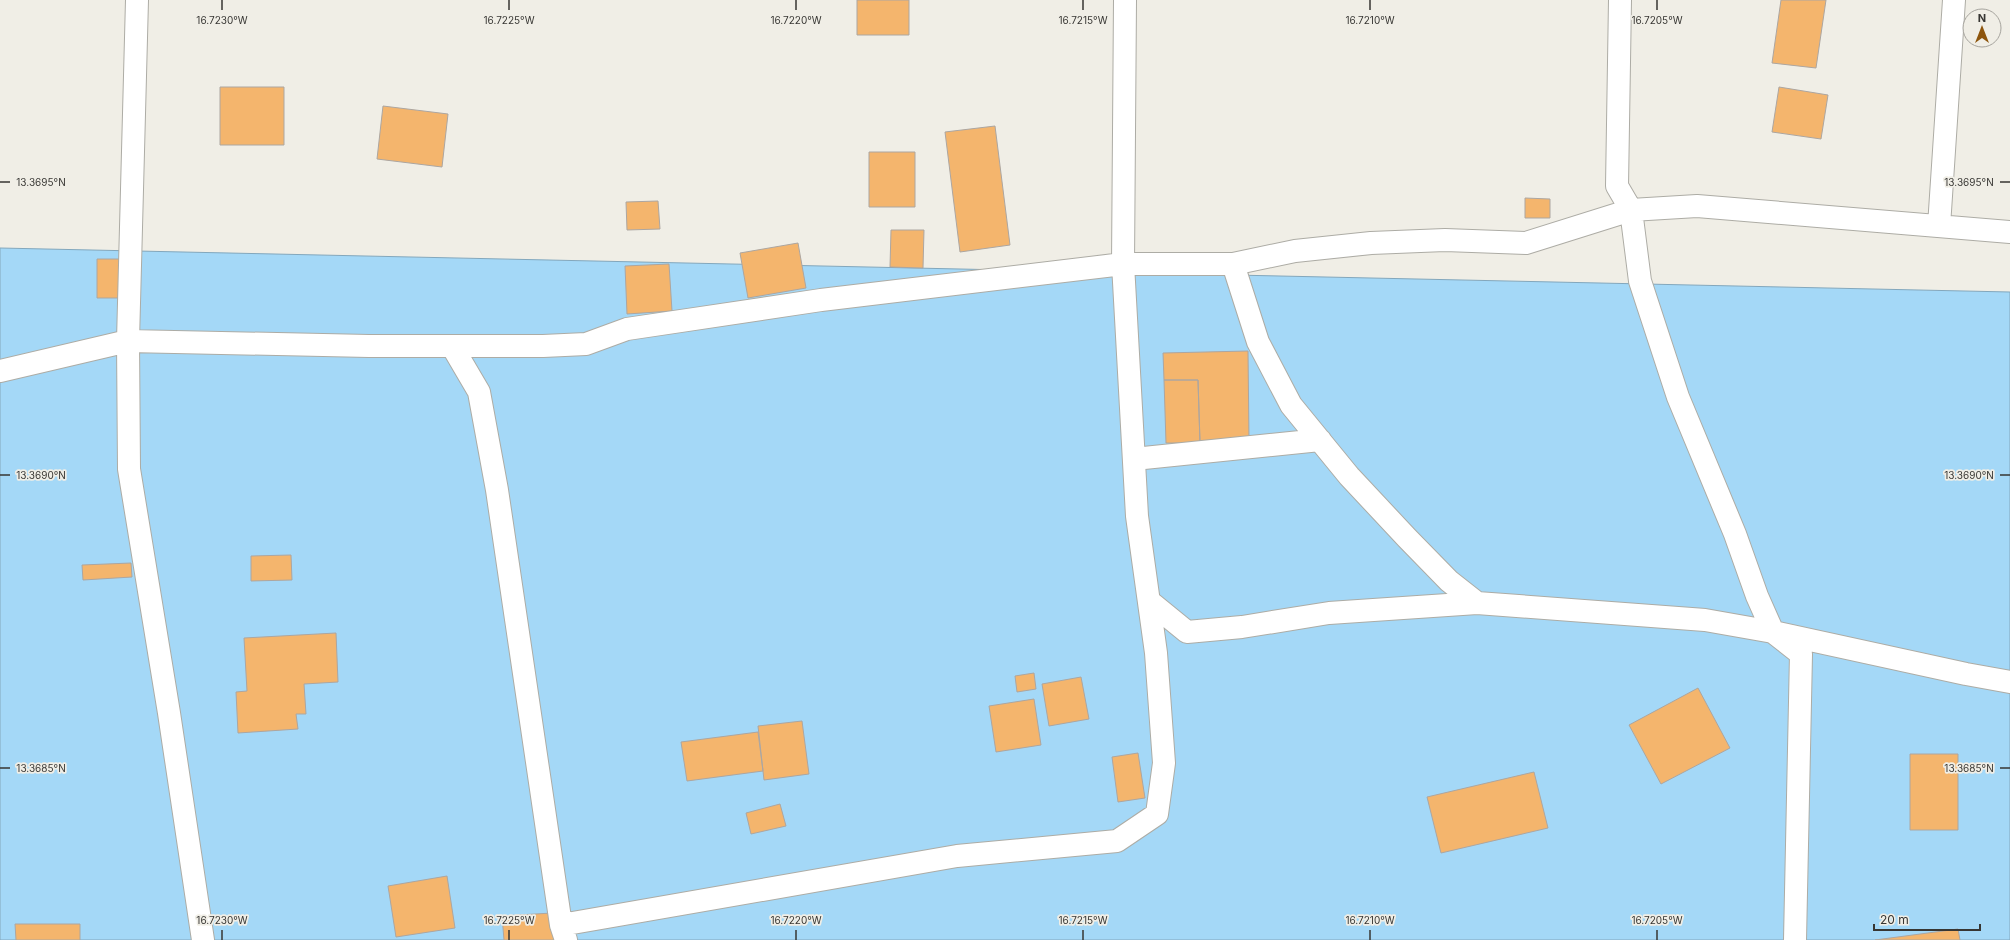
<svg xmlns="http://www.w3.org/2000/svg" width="2010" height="940" font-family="Inter,sans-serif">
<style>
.water{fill:#a4d8f7;stroke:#83a7bc}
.building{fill:#f4b56d;stroke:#aca6a1}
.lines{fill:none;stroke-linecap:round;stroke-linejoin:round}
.minor-casing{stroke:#adaca5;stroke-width:24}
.minor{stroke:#fff;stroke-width:22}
.ticks{fill:none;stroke:#373633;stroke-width:1.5}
.ticks-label{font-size:10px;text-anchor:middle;fill:#373633;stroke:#f0eee6;stroke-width:3.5;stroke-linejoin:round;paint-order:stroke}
</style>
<rect width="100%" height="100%" fill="#f0eee6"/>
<!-- water -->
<path class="water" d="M 0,248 L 2010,292 L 2010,940 L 0,940 Z"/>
<!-- building -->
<path class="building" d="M 857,0 L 909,0 L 909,35 L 857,35 Z
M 1781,0 L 1826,0 L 1816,68 L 1772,63 Z
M 220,87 L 284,87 L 284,145 L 220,145 Z
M 1779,87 L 1828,95 L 1821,139 L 1772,132 Z
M 383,106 L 448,114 L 442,167 L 377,159 Z
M 995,126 L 1010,245 L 960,252 L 945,132 Z
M 869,152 L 915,152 L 915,207 L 869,207 Z
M 1525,198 L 1550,199 L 1550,218 L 1525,218 Z
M 658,201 L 660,229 L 627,230 L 626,202 Z
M 891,230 L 924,230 L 923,268 L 890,267 Z
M 798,243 L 806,288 L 748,298 L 740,253 Z
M 97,259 L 120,259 L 121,298 L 97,298 Z
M 669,264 L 672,311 L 627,314 L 625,266 Z
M 1248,351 L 1249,441 L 1200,443 L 1198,380 L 1164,380 L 1163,353 Z
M 1164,380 L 1198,380 L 1200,443 L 1166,443 Z
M 291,555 L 292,580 L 251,581 L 251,556 Z
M 131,563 L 132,577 L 83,580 L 82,565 Z
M 336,633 L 338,682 L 304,684 L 306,714 L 296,714 L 298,729 L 238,733 L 236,692 L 247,691 L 244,638 Z
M 1034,673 L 1036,689 L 1017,692 L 1015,676 Z
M 1081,677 L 1089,719 L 1049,726 L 1042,684 Z
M 1698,688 L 1730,748 L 1661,784 L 1629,725 Z
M 1034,699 L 1041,745 L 996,752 L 989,706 Z
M 802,721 L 809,774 L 764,780 L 758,726 Z
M 758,732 L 763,771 L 687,781 L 681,742 Z
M 1138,753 L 1145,798 L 1118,802 L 1112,757 Z
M 1910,754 L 1958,754 L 1958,830 L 1910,830 Z
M 1534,772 L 1548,828 L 1441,853 L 1427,797 Z
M 780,804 L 786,826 L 751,834 L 746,813 Z
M 447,876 L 455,928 L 396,937 L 388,886 Z
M 552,913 L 554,940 L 504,940 L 502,916 Z
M 15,924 L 80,924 L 80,940 L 16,940 Z
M 1958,929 L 1960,940 L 1875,940 Z"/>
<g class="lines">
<defs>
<path id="minor" d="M 137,0 L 128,341 L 129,469 L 169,713 L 203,940
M 1620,0 L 1617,186 L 1631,210 L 1640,281 L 1678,397 L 1735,534 L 1757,596 L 1773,632 L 1801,654 L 1795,940
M 1939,226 L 1954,0
M 1233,264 L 1258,342 L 1291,405 L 1349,476 L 1407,538 L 1449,581 L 1477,603
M 452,346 L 479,392 L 497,490 L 561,925 L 566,940
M 0,371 L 128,341 L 369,346 L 543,346 L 586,344 L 627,329 L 821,300 L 1123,264 L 1233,264 L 1295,251 L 1371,243 L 1445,240 L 1526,243 L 1631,210 L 1697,206 L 2010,232
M 1134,459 L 1320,440
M 1149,601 L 1187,632 L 1242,627 L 1329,613 L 1477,603 L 1705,620 L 1773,632 L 1966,674 L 2010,682
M 561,925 L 957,856 L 1117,841 L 1157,814 L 1164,763 L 1156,653 L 1137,516 L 1123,264 L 1125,0"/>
</defs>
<!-- minor casing -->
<use href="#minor" class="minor-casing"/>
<!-- minor -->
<use href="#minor" class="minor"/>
</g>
<!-- ticks -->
<path class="ticks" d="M 222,0 L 222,10M 509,0 L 509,10M 796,0 L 796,10M 1083,0 L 1083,10M 1370,0 L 1370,10M 1657,0 L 1657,10M 0,182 L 10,182M 2000,182 L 2010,182M 0,475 L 10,475M 2000,475 L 2010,475M 0,768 L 10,768M 2000,768 L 2010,768M 222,930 L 222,940M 509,930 L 509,940M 796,930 L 796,940M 1083,930 L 1083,940M 1370,930 L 1370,940M 1657,930 L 1657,940"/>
<g class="ticks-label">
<text x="222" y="24">16.7230°W</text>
<text x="509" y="24">16.7225°W</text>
<text x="796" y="24">16.7220°W</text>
<text x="1083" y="24">16.7215°W</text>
<text x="1370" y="24">16.7210°W</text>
<text x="1657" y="24">16.7205°W</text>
<text x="41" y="186">13.3695°N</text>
<text x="1969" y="186">13.3695°N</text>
<text x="41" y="479">13.3690°N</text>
<text x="1969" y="479">13.3690°N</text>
<text x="41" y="772">13.3685°N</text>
<text x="1969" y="772">13.3685°N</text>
<text x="222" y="924">16.7230°W</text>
<text x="509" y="924">16.7225°W</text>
<text x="796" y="924">16.7220°W</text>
<text x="1083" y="924">16.7215°W</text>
<text x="1370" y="924">16.7210°W</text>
<text x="1657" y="924">16.7205°W</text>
</g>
<!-- north arrow -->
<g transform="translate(1982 28)"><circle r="19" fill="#f0eee6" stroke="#a6a49e"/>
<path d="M0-3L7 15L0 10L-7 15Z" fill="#8d550d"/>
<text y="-6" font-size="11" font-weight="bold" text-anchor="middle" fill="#373633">N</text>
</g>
<!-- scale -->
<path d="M1874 924v6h106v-6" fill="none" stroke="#373633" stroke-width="2"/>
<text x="1880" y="924" font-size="12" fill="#373633" stroke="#f0eee6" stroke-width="3" paint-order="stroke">20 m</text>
</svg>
